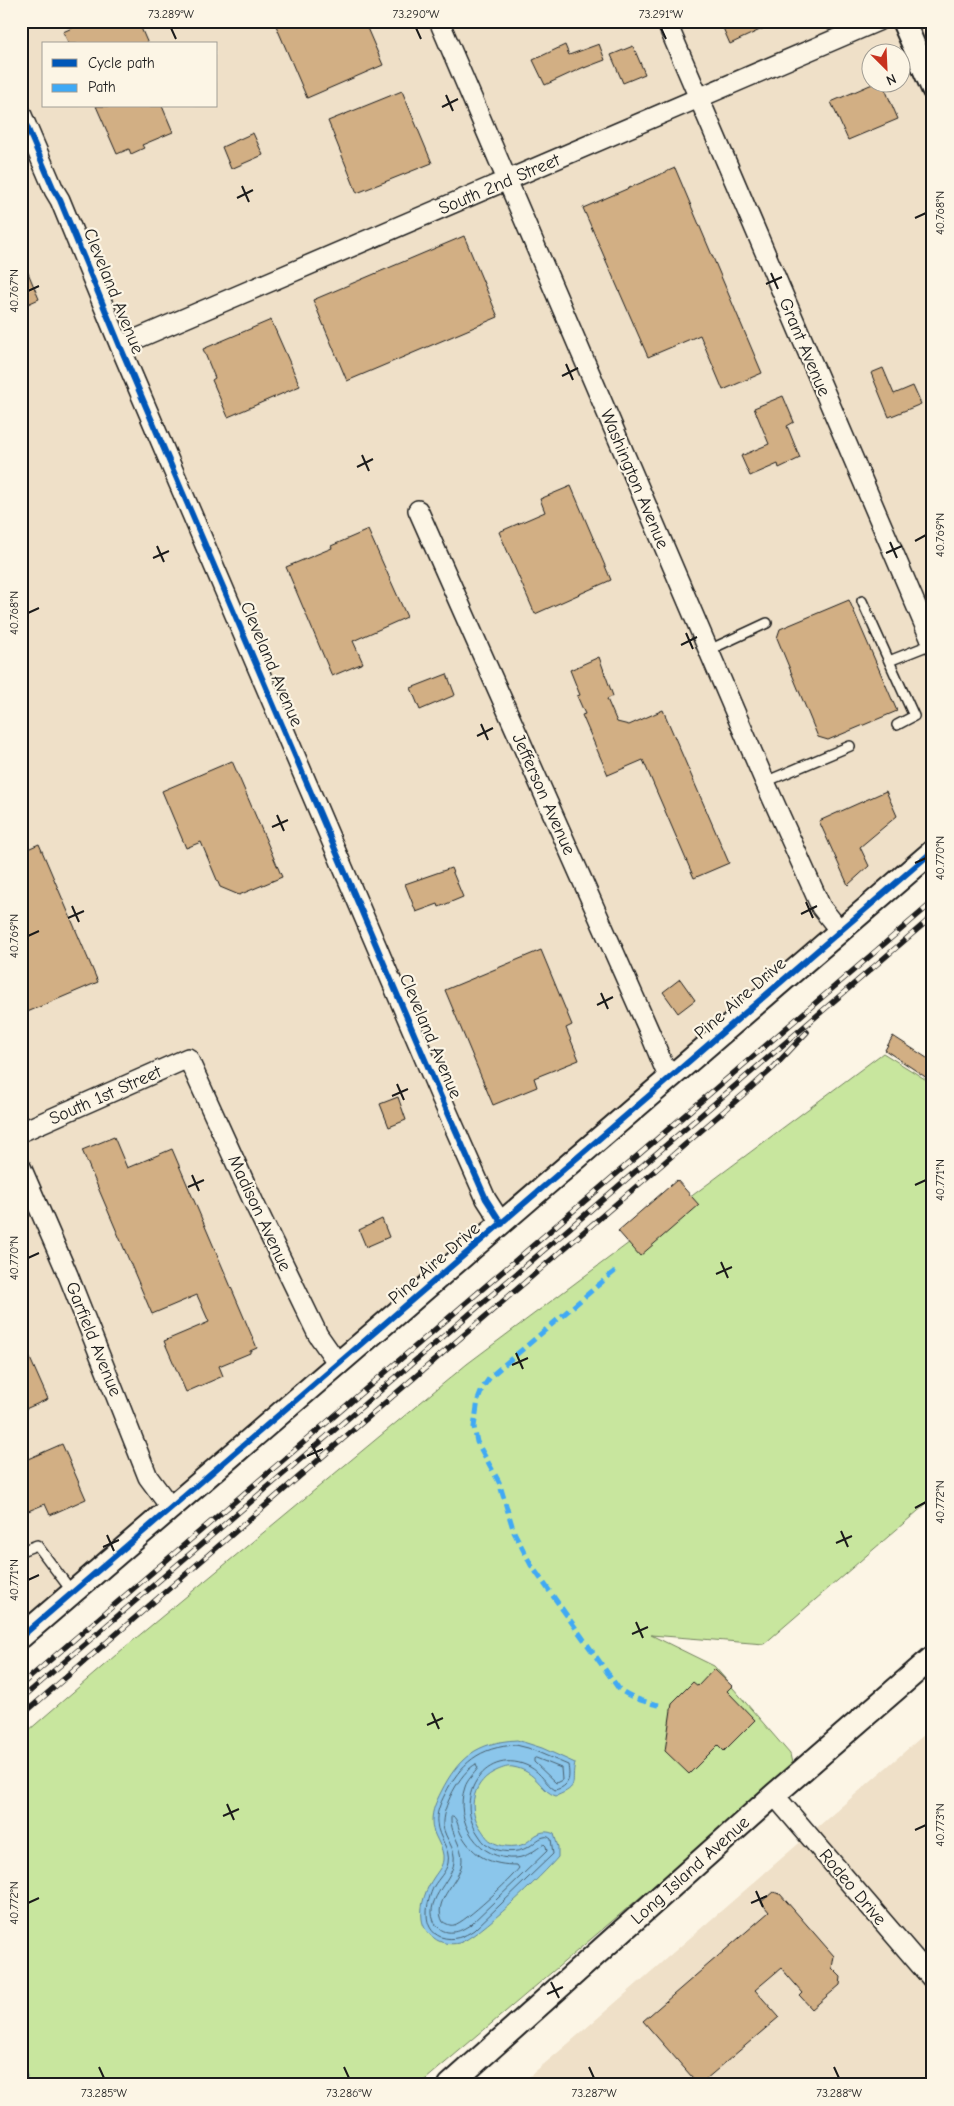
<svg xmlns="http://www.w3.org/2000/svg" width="954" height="2106" font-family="'Comic Neue',sans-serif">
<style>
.built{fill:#efe0c8;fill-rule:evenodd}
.green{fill:#c8e69e;stroke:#72815d}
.water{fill:#8bc6eb;stroke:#5f8298}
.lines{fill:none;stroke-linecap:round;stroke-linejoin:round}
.shore{stroke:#48606f;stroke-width:1}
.building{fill:#d2af84;stroke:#1c1c1c}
.service-casing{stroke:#1c1c1c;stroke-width:12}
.minor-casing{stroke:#1c1c1c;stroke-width:22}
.tertiary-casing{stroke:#1c1c1c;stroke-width:26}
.service{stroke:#fcf5e5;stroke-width:9}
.minor{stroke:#fcf5e5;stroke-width:19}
.tertiary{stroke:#fcf5e5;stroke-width:22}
.rail-casing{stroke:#1c1c1c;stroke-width:5.5}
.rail{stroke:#fcf5e5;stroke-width:4;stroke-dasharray:11;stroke-linecap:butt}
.quiet{stroke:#3fa9f5;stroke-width:5;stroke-dasharray:10 5;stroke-linecap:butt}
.cycleway-casing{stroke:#fcf5e5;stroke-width:9}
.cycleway{stroke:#0057b8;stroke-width:6}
.ticks{fill:none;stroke:#1c1c1c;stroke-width:2}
.labels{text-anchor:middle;stroke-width:4.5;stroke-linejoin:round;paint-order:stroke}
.street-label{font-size:18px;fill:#1c1c1c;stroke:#fcf5e5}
.neatline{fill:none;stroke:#1c1c1c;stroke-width:2}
.ticks-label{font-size:12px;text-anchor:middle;fill:#1c1c1c}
</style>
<rect width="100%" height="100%" fill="#fcf5e5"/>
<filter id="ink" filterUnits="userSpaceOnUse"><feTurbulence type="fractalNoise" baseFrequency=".02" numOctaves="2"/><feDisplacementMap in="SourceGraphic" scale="10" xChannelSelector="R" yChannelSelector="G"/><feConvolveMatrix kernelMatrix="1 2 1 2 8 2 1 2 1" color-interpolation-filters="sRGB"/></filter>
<g filter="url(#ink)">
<!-- built -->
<path class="built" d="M 21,21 L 933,21 L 933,851 L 21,1637 ZM 44,44 L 216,44 L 216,106 L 44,106 ZM 872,52 L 902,52 L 902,82 L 872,82 Z
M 933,1727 L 933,2085 L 519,2085 L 562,2049 Z"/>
<!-- green -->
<path class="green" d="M 883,1053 L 933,1084 L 933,1498 L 764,1644 L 651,1635 L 714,1666 L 790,1754 L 792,1763 L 789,1771 L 419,2085 L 21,2085 L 21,1737 L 124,1648 L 467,1364 Z"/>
<!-- water -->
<path class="water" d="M 517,1740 L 542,1748 L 575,1763 C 570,1783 581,1786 556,1796 C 540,1791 537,1771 513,1767 C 508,1766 503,1768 498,1770 C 473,1780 466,1808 481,1829 C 484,1833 487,1839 491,1841 C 499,1847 515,1848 524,1844 C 530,1841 534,1835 540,1833 C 545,1831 550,1832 554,1834 L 558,1847 L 558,1857 C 544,1874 478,1938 459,1943 C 450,1945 440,1943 434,1938 C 427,1933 423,1927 422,1919 C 420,1904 426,1889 434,1877 C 438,1871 442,1867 443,1860 C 445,1847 431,1835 432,1821 C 432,1810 436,1802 441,1792 C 458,1758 477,1742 517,1740 Z
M 21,2060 L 27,2076 L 25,2085 L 21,2085 Z"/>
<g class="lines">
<!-- shore -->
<path class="shore" d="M 516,1745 L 528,1748 L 568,1765 C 570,1778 570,1786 555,1790 C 546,1784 541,1773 530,1767 C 487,1745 452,1796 478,1834 C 481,1838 483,1843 488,1845 C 498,1853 517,1854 528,1847 C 533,1845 538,1838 544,1837 C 548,1836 548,1837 551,1839 L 553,1854 L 474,1930 C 464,1937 453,1941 441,1937 C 421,1929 426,1902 434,1886 C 438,1879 446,1872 448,1863 C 451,1849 438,1838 437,1823 C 436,1813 440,1804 445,1794 C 461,1763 479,1747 516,1745 Z
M 536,1758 L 561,1768 L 562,1780 L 556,1783 L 534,1762 L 534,1759 Z
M 476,1764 L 478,1768 C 474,1774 467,1780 465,1787 C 453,1821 479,1861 516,1858 C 527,1857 535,1850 544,1844 L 546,1846 L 547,1851 L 470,1925 C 465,1928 459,1932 453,1932 C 446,1933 440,1930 436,1925 C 421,1902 452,1882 454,1862 C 456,1848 445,1839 443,1826 C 441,1809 460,1772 476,1764 Z
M 453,1816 C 458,1820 458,1828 461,1834 C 474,1857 491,1865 517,1865 L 519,1868 C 511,1879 466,1922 454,1925 C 450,1926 447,1924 443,1922 C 432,1902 456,1885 461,1867 C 466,1848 450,1836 451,1818 Z"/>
</g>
<!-- building -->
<path class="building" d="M 88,21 L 138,21 L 148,44 L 69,44 L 63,32 Z
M 274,21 L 364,21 L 383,65 L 307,98 Z
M 720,21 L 776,21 L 777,22 L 730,44 Z
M 599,44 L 605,60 L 584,68 L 584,67 L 545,85 L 533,60 L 565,45 L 569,55 Z
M 633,46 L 645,74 L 623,83 L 611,55 Z
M 877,82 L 882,82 L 898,119 L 848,140 L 831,102 Z
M 402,91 L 432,163 L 357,193 L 328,121 Z
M 96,106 L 162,106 L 173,132 L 142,145 L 144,148 L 131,154 L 129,149 L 117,154 Z
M 253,133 L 263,155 L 231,169 L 222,147 Z
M 675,168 L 762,373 L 723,390 L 700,335 L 648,357 L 583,208 Z
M 464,236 L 498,317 L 347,381 L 313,300 Z
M 21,256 L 39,299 L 21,307 Z
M 271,320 L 300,386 L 228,417 L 212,380 L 215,378 L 203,349 Z
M 883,368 L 894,394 L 913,386 L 921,404 L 889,417 L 871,373 Z
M 783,396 L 794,422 L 787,426 L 800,458 L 779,468 L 778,464 L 750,476 L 741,456 L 769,444 L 754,408 Z
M 571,486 L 611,580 L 535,614 L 499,532 L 545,512 L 540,499 Z
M 368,530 L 407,617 L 353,641 L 363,663 L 332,676 L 286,567 L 332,548 L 331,546 Z
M 849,600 L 897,711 L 828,740 L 818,737 L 777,638 L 780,629 Z
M 599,657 L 613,696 L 607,699 L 617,722 L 629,725 L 663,710 L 729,863 L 694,878 L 643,760 L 608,775 L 582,715 L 585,714 L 577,696 L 580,695 L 570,670 Z
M 447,674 L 455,695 L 420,710 L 411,688 Z
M 232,761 L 282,877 L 239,895 L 220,887 L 201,842 L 186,848 L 162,791 Z
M 886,791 L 897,816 L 860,847 L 869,866 L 848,885 L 819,821 Z
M 39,844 L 98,982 L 25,1013 L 21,1004 L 21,852 Z
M 451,868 L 463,897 L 439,907 L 438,904 L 416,912 L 405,884 Z
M 541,950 L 572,1025 L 566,1028 L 579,1060 L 534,1078 L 537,1087 L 493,1105 L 445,990 Z
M 680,979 L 695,1000 L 678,1013 L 663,992 Z
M 893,1036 L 933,1062 L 933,1082 L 885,1050 Z
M 398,1097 L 406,1120 L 389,1127 L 380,1104 Z
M 114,1137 L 127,1168 L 172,1149 L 257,1348 L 250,1351 L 250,1353 L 219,1366 L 223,1376 L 186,1392 L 164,1341 L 209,1322 L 197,1295 L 152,1314 L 82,1150 Z
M 677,1180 L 699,1205 L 640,1256 L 618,1231 Z
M 382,1219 L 389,1237 L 366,1247 L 359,1230 Z
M 21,1338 L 48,1399 L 21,1411 Z
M 62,1444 L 86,1499 L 50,1515 L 45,1504 L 21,1514 L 21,1462 Z
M 714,1669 L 732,1686 L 727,1691 L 755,1720 L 724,1751 L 718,1745 L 689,1774 L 665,1751 L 672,1703 L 693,1682 L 698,1686 Z
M 773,1892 L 780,1894 L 834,1956 L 832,1968 L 841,1977 L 840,1985 L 812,2009 L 800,1996 L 803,1993 L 781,1968 L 755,1990 L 779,2017 L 699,2085 L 643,2021 L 769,1912 L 761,1902 Z"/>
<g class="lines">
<defs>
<path id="service" d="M 862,601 L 889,661
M 709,650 L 767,623
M 897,725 L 914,716 L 889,661 L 932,644
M 765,782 L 850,746
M 21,1551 L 37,1545 L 73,1593"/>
<path id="minor" d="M 439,21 L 765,782 L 821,907 L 840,931
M 666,21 L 933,645
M 21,113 L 54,190 L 60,200 L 120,346 L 441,1097 L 486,1199 L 502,1224
M 120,346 L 878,21
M 418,510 L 650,1033 L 669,1079
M 21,1132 L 188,1058 L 254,1203 L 318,1335 L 339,1365
M 21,1167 L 68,1275 L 148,1477 L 171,1508
M 774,1795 L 933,1980"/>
<path id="tertiary" d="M 903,21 L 933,89
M 21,1637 L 933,851
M 450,2085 L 774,1795 L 933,1657"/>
</defs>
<!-- service casing -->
<use href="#service" class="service-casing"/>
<!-- minor casing -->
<use href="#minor" class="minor-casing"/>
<!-- tertiary casing -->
<use href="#tertiary" class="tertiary-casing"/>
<!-- service -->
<use href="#service" class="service"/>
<!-- minor -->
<use href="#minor" class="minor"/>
<!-- tertiary -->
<use href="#tertiary" class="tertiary"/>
<defs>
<path id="rail" d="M 21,1685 L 933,902
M 21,1699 L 933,916
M 21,1716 L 745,1093 L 773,1068 L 807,1032"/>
</defs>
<!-- rail casing -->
<use href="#rail" class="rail-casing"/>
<!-- rail -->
<use href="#rail" class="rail"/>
<!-- quiet -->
<path class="quiet" d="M 615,1271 L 491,1376 L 483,1387 L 478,1400 L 474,1427 L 477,1442 L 499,1482 L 514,1532 L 531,1565 L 619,1689 C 632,1698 644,1702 659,1705"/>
<defs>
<path id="cycleway" d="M 21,113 L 54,190 L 60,200 L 120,346 L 441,1097 L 486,1199 L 502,1224
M 21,1637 L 933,851"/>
</defs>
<!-- cycleway casing -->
<use href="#cycleway" class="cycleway-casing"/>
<!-- cycleway -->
<use href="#cycleway" class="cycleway"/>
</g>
</g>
<!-- ticks -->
<path class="ticks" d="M 171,28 L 176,39M 416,28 L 421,39M 661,28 L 666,39M 446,95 L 453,111M 442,107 L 458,99M 242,186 L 249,202M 237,198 L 253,190M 915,218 L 926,213M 771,273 L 778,289M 766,284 L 782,277M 28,291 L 39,286M 566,364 L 573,380M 562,376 L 578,368M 362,455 L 369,471M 357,467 L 373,459M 915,541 L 926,535M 890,542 L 897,558M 157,546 L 164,562M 886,553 L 902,546M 153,558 L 169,551M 28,613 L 39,608M 686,633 L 693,649M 681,645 L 697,637M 481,724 L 488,740M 477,736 L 493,728M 277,815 L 284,831M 272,827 L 288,820M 915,863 L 926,858M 806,902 L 813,918M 72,906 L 79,922M 801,914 L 817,906M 68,918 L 84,911M 28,936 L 39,931M 601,993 L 608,1009M 597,1005 L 613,997M 397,1084 L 404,1100M 392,1096 L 408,1089M 192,1175 L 199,1191M 915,1185 L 926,1180M 188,1187 L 204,1180M 28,1258 L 39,1253M 721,1262 L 728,1278M 716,1274 L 732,1267M 516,1353 L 523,1369M 512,1365 L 528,1358M 312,1444 L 319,1460M 307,1456 L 323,1449M 915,1508 L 926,1502M 841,1531 L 848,1547M 107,1535 L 114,1551M 836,1543 L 852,1536M 103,1547 L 119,1540M 28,1580 L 39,1575M 636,1622 L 643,1638M 632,1634 L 648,1627M 432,1713 L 439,1729M 427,1725 L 443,1718M 227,1804 L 234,1820M 223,1816 L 239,1809M 915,1830 L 926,1825M 756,1891 L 763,1907M 28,1903 L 39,1898M 751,1903 L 767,1896M 551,1982 L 559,1998M 547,1994 L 563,1987M 99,2067 L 104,2078M 344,2067 L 349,2078M 589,2067 L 594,2078M 834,2067 L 839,2078"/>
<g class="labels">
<!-- street labels -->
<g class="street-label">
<text transform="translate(499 184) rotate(-23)" y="6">South 2nd Street</text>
<text transform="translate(114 291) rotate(68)" y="6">Cleveland Avenue</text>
<text transform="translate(805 347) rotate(67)" y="6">Grant Avenue</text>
<text transform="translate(635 479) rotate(67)" y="6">Washington Avenue</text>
<text transform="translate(272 664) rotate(67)" y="6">Cleveland Avenue</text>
<text transform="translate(544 794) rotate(66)" y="6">Jefferson Avenue</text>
<text transform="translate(740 998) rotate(-41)" y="6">Pine Aire Drive</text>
<text transform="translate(431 1036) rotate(67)" y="6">Cleveland Avenue</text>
<text transform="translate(105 1095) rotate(-24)" y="6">South 1st Street</text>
<text transform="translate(260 1213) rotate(65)" y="6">Madison Avenue</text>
<text transform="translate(434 1263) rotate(-41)" y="6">Pine Aire Drive</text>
<text transform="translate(94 1339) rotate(68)" y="6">Garfield Avenue</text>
<text transform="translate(690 1870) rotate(-42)" y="6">Long Island Avenue</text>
<text transform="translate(853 1887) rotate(50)" y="6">Rodeo Drive</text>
</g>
</g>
<!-- margin -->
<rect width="954" height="2106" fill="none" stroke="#fcf5e5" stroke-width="55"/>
<!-- legend -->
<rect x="42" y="42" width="175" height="65" fill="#fcf5e5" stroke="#a29e95"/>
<rect x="52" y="59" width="25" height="8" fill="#0057b8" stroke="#a29e95"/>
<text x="88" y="68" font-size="15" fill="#1c1c1c">Cycle path</text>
<rect x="52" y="84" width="25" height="8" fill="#3fa9f5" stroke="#a29e95"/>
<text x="88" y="92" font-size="15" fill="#1c1c1c">Path</text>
<!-- north arrow -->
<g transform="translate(886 68) rotate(156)"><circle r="24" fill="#fcf5e5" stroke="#a29e95"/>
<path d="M0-4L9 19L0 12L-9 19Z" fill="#c8321e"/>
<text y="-8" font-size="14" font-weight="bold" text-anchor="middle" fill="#1c1c1c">N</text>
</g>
<rect x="28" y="28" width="898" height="2050" class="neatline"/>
<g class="ticks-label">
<text x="171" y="18">73.289°W</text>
<text x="416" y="18">73.290°W</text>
<text x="661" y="18">73.291°W</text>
<text transform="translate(940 213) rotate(-90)" y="4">40.768°N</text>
<text transform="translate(14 291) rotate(-90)" y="4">40.767°N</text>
<text transform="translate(940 535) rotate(-90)" y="4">40.769°N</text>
<text transform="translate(14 613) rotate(-90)" y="4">40.768°N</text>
<text transform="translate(940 858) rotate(-90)" y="4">40.770°N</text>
<text transform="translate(14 936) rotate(-90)" y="4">40.769°N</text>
<text transform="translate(940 1180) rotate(-90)" y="4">40.771°N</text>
<text transform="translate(14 1258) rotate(-90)" y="4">40.770°N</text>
<text transform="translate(940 1502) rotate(-90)" y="4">40.772°N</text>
<text transform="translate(14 1580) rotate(-90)" y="4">40.771°N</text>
<text transform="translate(940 1825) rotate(-90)" y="4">40.773°N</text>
<text transform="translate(14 1903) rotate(-90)" y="4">40.772°N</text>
<text x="104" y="2097">73.285°W</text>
<text x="349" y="2097">73.286°W</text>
<text x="594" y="2097">73.287°W</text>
<text x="839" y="2097">73.288°W</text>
</g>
</svg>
